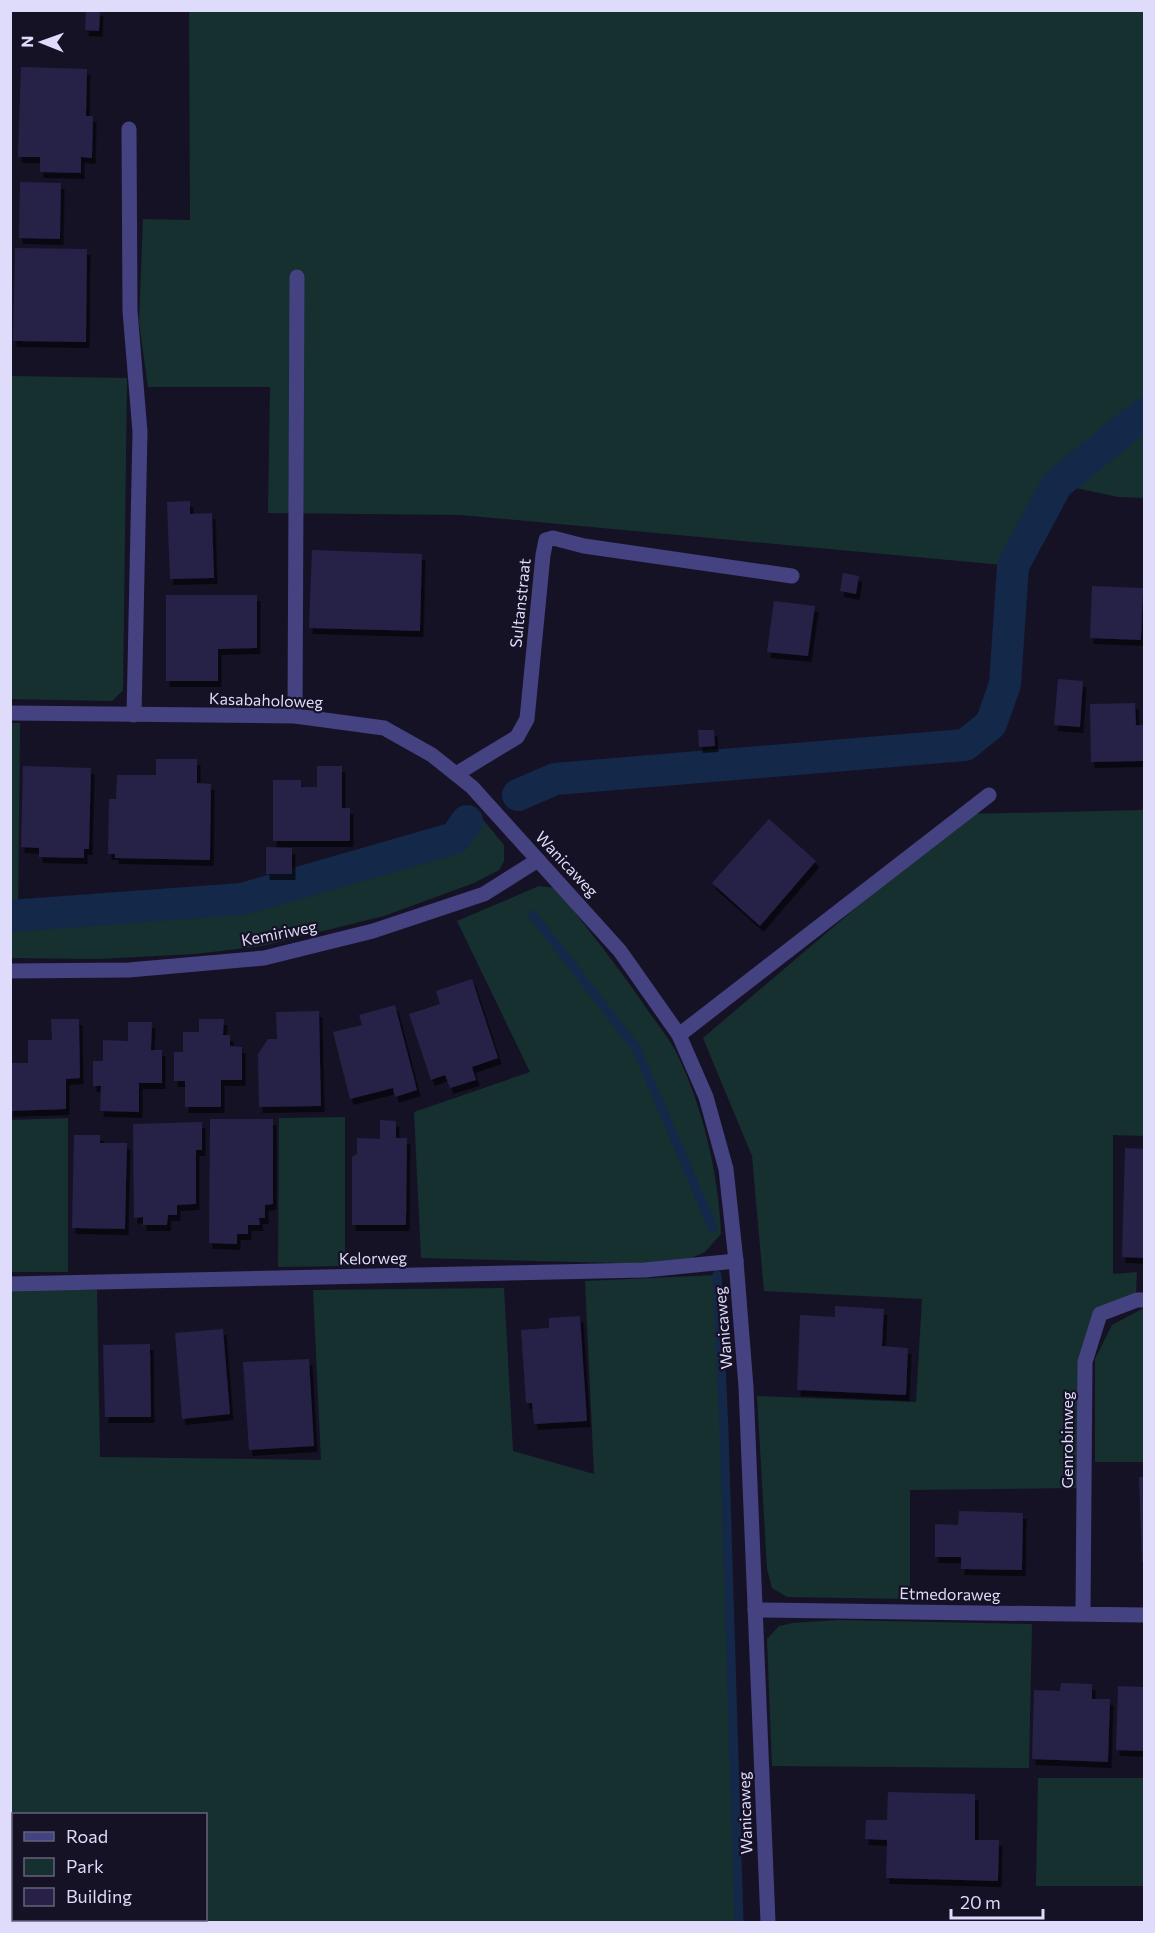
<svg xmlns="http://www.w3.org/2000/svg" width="1155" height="1933" font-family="Commissioner,sans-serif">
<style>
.green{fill:#16302f;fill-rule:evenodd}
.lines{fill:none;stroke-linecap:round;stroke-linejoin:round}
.stream{stroke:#142849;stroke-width:9}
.canal{stroke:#142849;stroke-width:32}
.building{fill:#282046;filter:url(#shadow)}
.service{stroke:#444281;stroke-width:15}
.minor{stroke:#444281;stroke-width:15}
.tertiary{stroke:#444281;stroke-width:15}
.labels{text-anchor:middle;stroke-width:4.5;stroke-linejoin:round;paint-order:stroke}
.street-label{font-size:16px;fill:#dfdbfb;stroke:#161226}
</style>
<defs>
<filter id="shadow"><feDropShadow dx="3.5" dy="6" stdDeviation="0" flood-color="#0009"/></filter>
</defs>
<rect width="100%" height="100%" fill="#161226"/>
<!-- green -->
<path class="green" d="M 189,11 L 1144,11 L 1144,498 L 1118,497 L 1057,484 L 1013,566 L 461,515 L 268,513 L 270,387 L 148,387 L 139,323 L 143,219 L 190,220 Z
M 11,376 L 127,378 L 123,690 L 112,701 L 11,699 Z
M 11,723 L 20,723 L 18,916 L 242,899 L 455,838 L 467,821 L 479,815 L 504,845 L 504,861 L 499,870 L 474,883 L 384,916 L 262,946 L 195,954 L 98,959 L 11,958 Z
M 1144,810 L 1144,1136 L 1113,1135 L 1113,1274 L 1137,1272 L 1136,1294 L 1098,1307 L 1077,1488 L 910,1490 L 910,1599 L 787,1597 L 772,1588 L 767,1569 L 757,1396 L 916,1402 L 922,1299 L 764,1291 L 752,1156 L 703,1038 L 966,814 Z
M 539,886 L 556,888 C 588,929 620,969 649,1012 C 658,1025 668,1037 675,1050 C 702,1103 719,1175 721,1234 L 705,1252 L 689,1259 L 656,1264 L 421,1258 L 414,1112 L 530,1072 L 457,921 Z
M 345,1117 L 345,1266 L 278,1267 L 279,1118 Z
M 68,1118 L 68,1272 L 11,1272 L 11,1120 Z
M 717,1275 L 724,1431 L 739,1922 L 11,1922 L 10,1290 L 97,1290 L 100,1457 L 321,1460 L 313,1290 L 504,1288 L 513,1451 L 594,1474 L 585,1281 ZM 14,1814 L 206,1814 L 206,1920 L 14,1920 Z
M 1144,1308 L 1144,1462 L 1095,1462 L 1095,1359 L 1112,1325 Z
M 837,1620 L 1032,1624 L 1029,1768 L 772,1766 L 767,1639 L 779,1626 L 793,1623 Z
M 1038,1778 L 1144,1778 L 1144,1886 L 1036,1886 Z"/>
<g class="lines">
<!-- stream -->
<path class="stream" d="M 533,915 L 636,1048 L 713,1228
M 717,1275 L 724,1431 L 739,1922"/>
<!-- canal -->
<path class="canal" d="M 518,795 L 555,779 L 965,745 L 991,724 L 1005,684 L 1013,566 L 1057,484 L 1144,414
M 10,916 L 242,899 L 455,838 L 467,821"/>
</g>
<!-- building -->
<path class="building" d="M 86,10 L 100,10 L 99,31 L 85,30 Z
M 21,67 L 87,69 L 86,116 L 93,116 L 92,158 L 81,157 L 81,173 L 40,172 L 40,157 L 18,157 Z
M 20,182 L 61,183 L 60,239 L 19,238 Z
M 15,248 L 87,249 L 86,342 L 13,341 Z
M 190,501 L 190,514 L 212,513 L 214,578 L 170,579 L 167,502 Z
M 312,550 L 422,554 L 420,631 L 309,628 Z
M 843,573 L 859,576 L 856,594 L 840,591 Z
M 1092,586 L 1143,588 L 1141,640 L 1090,638 Z
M 166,595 L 257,595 L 257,648 L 218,649 L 218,681 L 166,681 Z
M 774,601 L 815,606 L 808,656 L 767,652 Z
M 1058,679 L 1083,681 L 1080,727 L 1054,725 Z
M 1135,703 L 1136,725 L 1144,725 L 1144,761 L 1091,762 L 1090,704 Z
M 698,730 L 714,730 L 715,746 L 699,747 Z
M 156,759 L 197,759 L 197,783 L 211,784 L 210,860 L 115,858 L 115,854 L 108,854 L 109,799 L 116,799 L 117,775 L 156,775 Z
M 23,766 L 91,768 L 89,849 L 84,849 L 84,858 L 39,857 L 39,848 L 21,847 Z
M 317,766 L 342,766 L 342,808 L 350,808 L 350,841 L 273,841 L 273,780 L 301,780 L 301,787 L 317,787 Z
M 769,819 L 816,861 L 760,926 L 712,883 Z
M 266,847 L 292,848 L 292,874 L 266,874 Z
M 472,979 L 498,1058 L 472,1067 L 476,1080 L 450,1088 L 445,1075 L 431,1080 L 409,1014 L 440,1004 L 436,991 Z
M 395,1005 L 417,1090 L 395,1097 L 393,1088 L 350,1099 L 333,1032 L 362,1025 L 359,1015 Z
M 319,1011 L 321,1106 L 259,1107 L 258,1054 L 268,1039 L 277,1039 L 276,1012 Z
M 51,1019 L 79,1019 L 80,1078 L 66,1079 L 66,1109 L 10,1111 L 10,1063 L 28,1063 L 28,1040 L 52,1040 Z
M 199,1019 L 224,1019 L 223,1035 L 230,1035 L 230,1046 L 242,1047 L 242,1080 L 221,1080 L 221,1107 L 185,1107 L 185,1081 L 174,1081 L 174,1052 L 183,1052 L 183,1032 L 199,1032 Z
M 128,1022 L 152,1022 L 151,1050 L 162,1050 L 162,1083 L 139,1083 L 139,1112 L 100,1111 L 101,1086 L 93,1086 L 93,1061 L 103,1061 L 103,1040 L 128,1041 Z
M 210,1119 L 273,1119 L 273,1204 L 265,1205 L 265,1218 L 259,1218 L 260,1225 L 248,1225 L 248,1234 L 237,1234 L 237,1244 L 209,1243 Z
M 380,1120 L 396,1121 L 396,1138 L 407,1138 L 406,1225 L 352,1225 L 352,1157 L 357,1154 L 357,1138 L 380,1139 Z
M 202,1122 L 202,1150 L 196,1150 L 196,1204 L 177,1205 L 177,1215 L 168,1215 L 167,1225 L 143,1225 L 143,1217 L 134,1218 L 133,1124 Z
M 74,1135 L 100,1135 L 100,1143 L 127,1143 L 125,1229 L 72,1228 Z
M 1125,1148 L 1144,1149 L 1144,1258 L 1122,1257 Z
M 835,1306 L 884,1309 L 882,1346 L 908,1348 L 906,1395 L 797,1390 L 800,1315 L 835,1317 Z
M 580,1316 L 587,1421 L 534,1424 L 532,1403 L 526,1403 L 521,1330 L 549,1328 L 549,1318 Z
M 223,1329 L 230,1414 L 182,1419 L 175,1333 Z
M 150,1344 L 151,1417 L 105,1417 L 103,1345 Z
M 309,1359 L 314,1446 L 249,1450 L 243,1362 Z
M 1139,1477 L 1144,1477 L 1144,1562 L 1142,1562 Z
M 959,1511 L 1023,1513 L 1022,1570 L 961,1569 L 961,1557 L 935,1557 L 935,1524 L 958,1525 Z
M 1061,1683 L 1092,1684 L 1092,1699 L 1110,1699 L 1108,1762 L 1032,1759 L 1034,1690 L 1060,1691 Z
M 1118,1686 L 1144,1687 L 1144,1751 L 1116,1750 Z
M 888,1792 L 975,1794 L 975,1840 L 999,1840 L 998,1881 L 886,1878 L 887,1840 L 865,1839 L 866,1820 L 887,1820 Z"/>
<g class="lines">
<!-- service -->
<path class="service" d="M 129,129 L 130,311 L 140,432 L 134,715
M 295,716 L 297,277
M 456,774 L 517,737 L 527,719 L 543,555 L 546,540 L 553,538 L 584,546 L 792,576
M 679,1035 L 989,795"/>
<!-- minor -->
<path class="minor" d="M 10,971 L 129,970 L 264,958 L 373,931 L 484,894 L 538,860
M 10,1284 L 645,1270 L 736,1261
M 755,1610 L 1144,1615
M 1083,1614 L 1085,1362 L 1100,1314 L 1137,1300 L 1144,1300"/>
<!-- tertiary -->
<path class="tertiary" d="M 10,713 L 295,716 L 384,728 L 432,755 L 472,787 L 620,951 L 679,1035 L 706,1097 L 726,1169 L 736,1261 L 746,1387 L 768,1922"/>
</g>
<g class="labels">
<!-- street labels -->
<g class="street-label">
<text transform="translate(520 603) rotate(-84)" y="6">Sultanstraat</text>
<text transform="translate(266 700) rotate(2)" y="6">Kasabaholoweg</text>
<text transform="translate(567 864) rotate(47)" y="6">Wanicaweg</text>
<text transform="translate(279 933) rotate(-11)" y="6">Kemiriweg</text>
<text transform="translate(373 1258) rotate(-1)" y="6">Kelorweg</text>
<text transform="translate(723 1328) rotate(-95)" y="6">Wanicaweg</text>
<text transform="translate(1067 1440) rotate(-90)" y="6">Genrobinweg</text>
<text transform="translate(950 1594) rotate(1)" y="6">Etmedoraweg</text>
<text transform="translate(745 1813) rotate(-92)" y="6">Wanicaweg</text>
</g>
</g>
<!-- border -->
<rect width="1155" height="1933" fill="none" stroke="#dfdbfb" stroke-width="24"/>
<!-- legend -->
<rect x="12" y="1813" width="195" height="108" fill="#161226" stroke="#66627b" stroke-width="1.5"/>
<rect x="24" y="1832" width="30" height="9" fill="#444281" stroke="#66627b" stroke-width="1.5"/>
<text x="66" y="1843" font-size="18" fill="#dfdbfb">Road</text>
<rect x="24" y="1858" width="30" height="18" fill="#16302f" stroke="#66627b" stroke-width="1.5"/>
<text x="66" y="1873" font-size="18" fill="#dfdbfb">Park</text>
<rect x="24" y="1888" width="30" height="18" fill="#282046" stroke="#66627b" stroke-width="1.5"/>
<text x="66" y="1903" font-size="18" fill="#dfdbfb">Building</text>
<!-- north arrow -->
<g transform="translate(42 42) rotate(271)" stroke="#161226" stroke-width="4.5" paint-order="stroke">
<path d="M0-4.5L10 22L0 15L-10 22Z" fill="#dfdbfb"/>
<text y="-9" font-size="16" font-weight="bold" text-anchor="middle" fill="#dfdbfb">N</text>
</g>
<!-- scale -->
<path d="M951 1909v9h92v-9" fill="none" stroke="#dfdbfb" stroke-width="3"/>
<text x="960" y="1909" font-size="18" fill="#dfdbfb" stroke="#161226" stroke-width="4.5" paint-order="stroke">20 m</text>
</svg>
